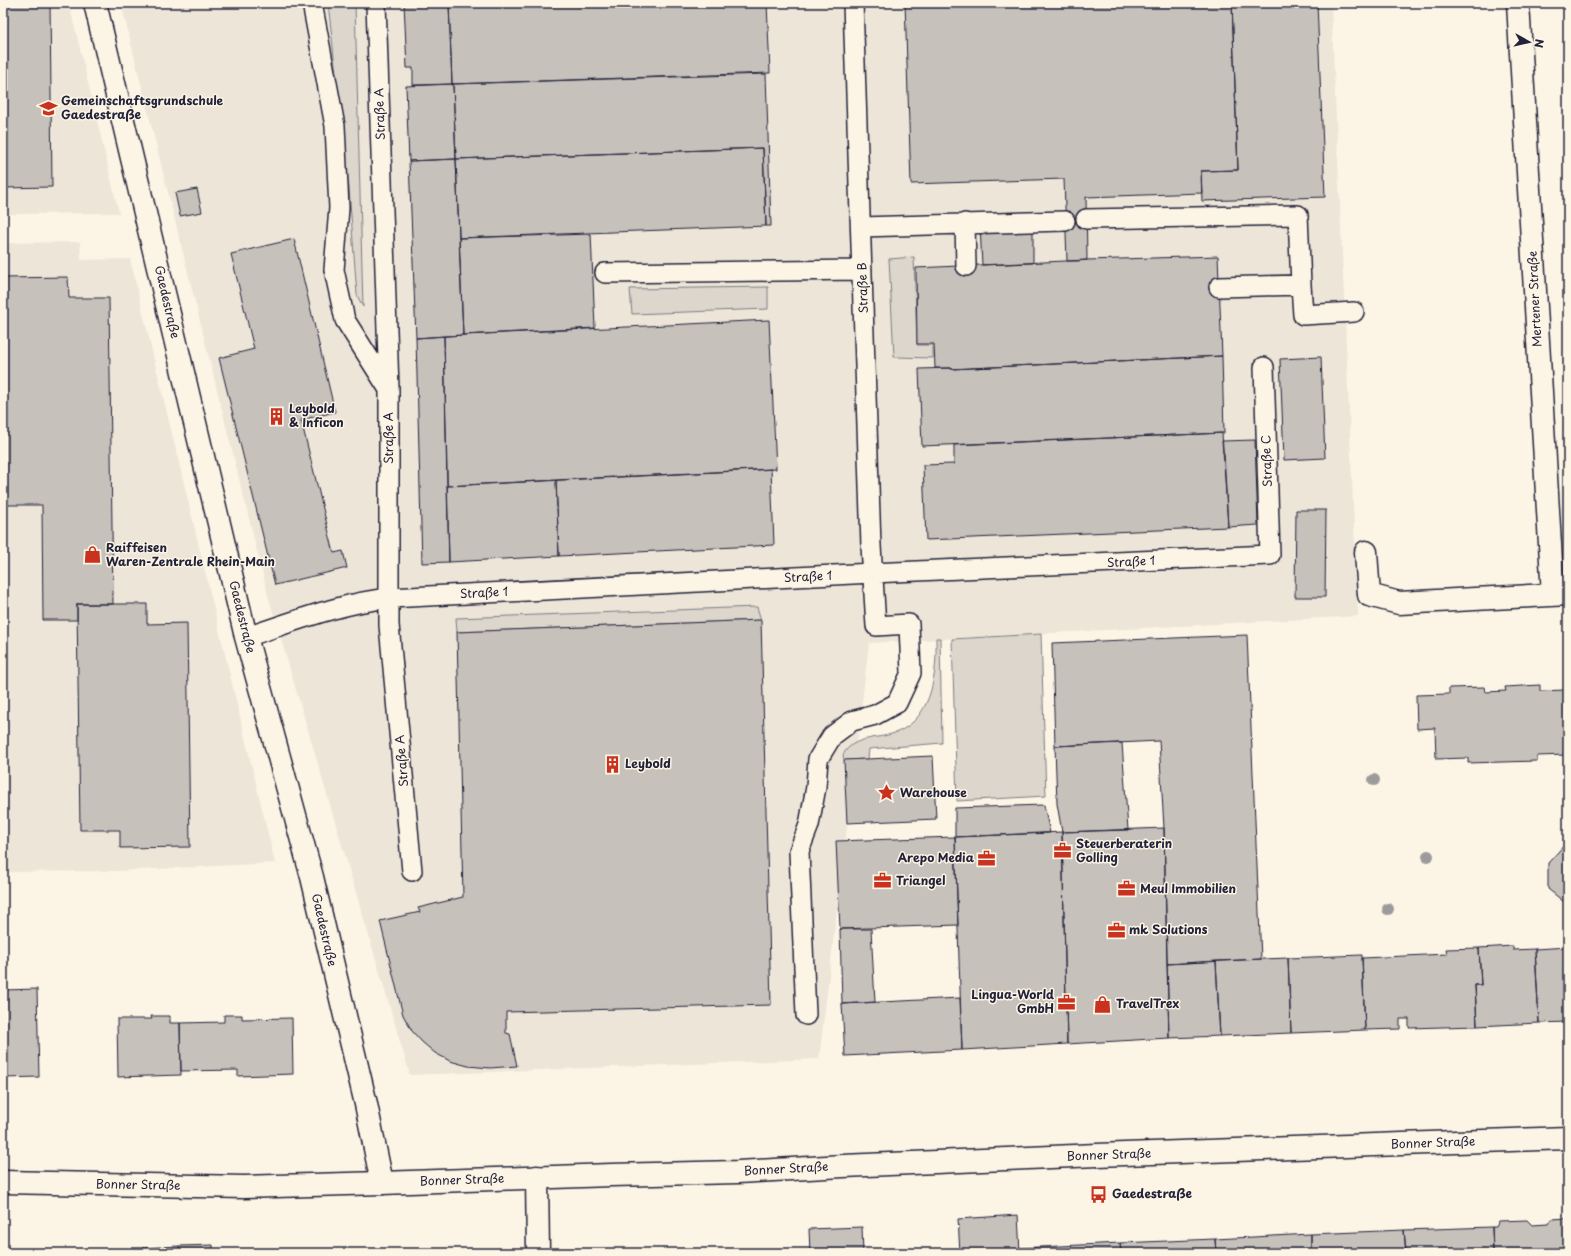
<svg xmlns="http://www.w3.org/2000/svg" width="1571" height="1256" font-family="'Playpen Sans',sans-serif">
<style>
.built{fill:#ece5d8}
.green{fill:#dcd6cc;stroke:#7f7c84}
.building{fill:#c6c1bb;stroke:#22223b}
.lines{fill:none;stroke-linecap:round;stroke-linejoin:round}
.service-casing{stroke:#22223b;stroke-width:22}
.minor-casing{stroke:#22223b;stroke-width:25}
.secondary-casing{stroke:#22223b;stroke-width:25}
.service{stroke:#fcf5e5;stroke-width:19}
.minor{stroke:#fcf5e5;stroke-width:22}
.secondary{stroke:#fcf5e5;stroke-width:22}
.tree{fill:#9d9a9b}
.labels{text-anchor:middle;stroke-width:3;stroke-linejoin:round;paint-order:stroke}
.poi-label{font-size:12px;font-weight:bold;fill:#22223b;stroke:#fcf5e5;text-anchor:start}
.street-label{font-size:12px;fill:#22223b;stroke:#fcf5e5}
</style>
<rect width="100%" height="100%" fill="#fcf5e5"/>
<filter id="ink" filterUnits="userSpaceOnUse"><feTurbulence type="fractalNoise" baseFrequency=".025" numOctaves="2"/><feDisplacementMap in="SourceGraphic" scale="8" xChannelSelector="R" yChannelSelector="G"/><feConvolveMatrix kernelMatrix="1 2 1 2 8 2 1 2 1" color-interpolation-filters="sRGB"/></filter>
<g filter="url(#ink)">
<!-- built -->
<path class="built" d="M 3,3 L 69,3 L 119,213 L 3,214 Z
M 121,3 L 1331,3 L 1358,616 L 869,643 L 819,1059 L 410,1075 L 268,595 Z
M 80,242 L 81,260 L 130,259 L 275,863 L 115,871 L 3,872 L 3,243 Z"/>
<!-- green -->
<path class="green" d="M 328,3 L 355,3 L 363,307 L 357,295 L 349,188 Z
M 914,257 L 917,345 L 933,345 L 933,358 L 894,357 L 889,259 Z
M 768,287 L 768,309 L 632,314 L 630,289 Z
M 757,607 L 761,620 L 457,632 L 456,618 Z
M 1041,634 L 1046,796 L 957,801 L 952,639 Z
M 936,638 L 940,638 L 942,743 L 869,749 L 868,759 L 844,760 L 843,755 C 852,738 871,739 888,735 C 932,725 937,675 936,638 Z"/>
<!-- building -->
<path class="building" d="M 3,3 L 50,3 L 52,187 L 3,188 Z
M 404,3 L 449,3 L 452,84 L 413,85 L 413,68 L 407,68 Z
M 449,3 L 767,3 L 770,73 L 452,84 Z
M 905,3 L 1232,3 L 1238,170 L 1201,171 L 1202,193 L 1086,197 L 1087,260 L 1077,261 L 1067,261 L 1064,179 L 911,184 Z
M 1232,3 L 1317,3 L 1325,197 L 1202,201 L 1201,171 L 1238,170 Z
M 766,74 L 771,226 L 766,226 L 763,148 L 456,159 L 453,84 Z
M 453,84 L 456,159 L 409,161 L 406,86 Z
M 763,148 L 766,226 L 459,238 L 456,159 Z
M 456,159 L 463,335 L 416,338 L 409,161 Z
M 197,189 L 202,212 L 180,216 L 175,193 Z
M 1033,224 L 1033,263 L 982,265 L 980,226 Z
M 591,234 L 595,328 L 463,335 L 459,238 Z
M 294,239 L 335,412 L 301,420 L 334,553 L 343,551 L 347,568 L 275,585 L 219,358 L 254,349 L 231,254 Z
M 1218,256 L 1222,356 L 951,369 L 951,368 L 935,368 L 934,344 L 917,344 L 916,268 L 1087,260 Z
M 68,277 L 69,298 L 109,298 L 113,604 L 77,604 L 77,620 L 43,620 L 42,505 L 3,505 L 3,278 Z
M 769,320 L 776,469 L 447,486 L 444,336 Z
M 444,336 L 449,562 L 422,563 L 416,338 Z
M 1222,356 L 1224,433 L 922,446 L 919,369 L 951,368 L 951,369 Z
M 1321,357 L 1325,458 L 1284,460 L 1280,359 Z
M 1222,433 L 1228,527 L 926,540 L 923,465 L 954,464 L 954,445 Z
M 1255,440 L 1258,525 L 1228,527 L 1224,453 L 1223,453 L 1222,441 Z
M 771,469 L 774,545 L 559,556 L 556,480 Z
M 556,480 L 559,556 L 449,562 L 447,486 Z
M 1296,510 L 1326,510 L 1325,597 L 1295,597 Z
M 77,604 L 147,604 L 147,624 L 187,623 L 190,847 L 120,848 L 120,830 L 80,830 Z
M 761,620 L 771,1005 L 506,1012 L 506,1033 L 510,1034 L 517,1066 L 490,1068 L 468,1066 L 450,1061 L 435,1053 L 422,1042 L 412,1031 L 403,1015 L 380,921 L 420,912 L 418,908 L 463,897 L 457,632 Z
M 1247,635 L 1261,959 L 1167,964 L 1164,828 L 1159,741 L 1055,746 L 1052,643 Z
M 1540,685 L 1540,691 L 1565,690 L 1567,755 L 1537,756 L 1537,761 L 1468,763 L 1468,758 L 1436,759 L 1435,728 L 1417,729 L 1416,695 L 1449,694 L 1449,688 L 1484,687 L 1485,692 L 1506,691 L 1505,687 Z
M 1565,690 L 1568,690 L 1567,755 Z
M 1122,743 L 1128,830 L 1062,832 L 1057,804 L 1055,746 Z
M 933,756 L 936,819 L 847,823 L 844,760 Z
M 1044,805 L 1050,833 L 955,837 L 955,808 Z
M 1164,828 L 1169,1038 L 1067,1044 L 1062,832 Z
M 1062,832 L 1067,1044 L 962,1050 L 955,837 Z
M 955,837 L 958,925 L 840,929 L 836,841 Z
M 1568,841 L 1568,905 L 1548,889 L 1548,863 Z
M 840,929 L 871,929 L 875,1002 L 842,1004 Z
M 1513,946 L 1513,950 L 1535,949 L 1539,1023 L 1477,1026 L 1475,985 L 1481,985 L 1479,948 Z
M 1568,947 L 1568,1022 L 1539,1023 L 1535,949 Z
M 1479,948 L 1481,985 L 1475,985 L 1477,1026 L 1409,1028 L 1409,1019 L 1400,1019 L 1400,1029 L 1365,1030 L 1362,958 L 1447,954 L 1446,949 Z
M 1362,955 L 1365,1030 L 1291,1033 L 1288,958 Z
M 1288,958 L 1291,1033 L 1220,1036 L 1216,961 Z
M 1216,961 L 1220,1036 L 1169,1038 L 1167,964 Z
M 37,989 L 39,1077 L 4,1078 L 3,1087 L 3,990 Z
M 960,998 L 962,1050 L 845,1056 L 842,1004 Z
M 224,1015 L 242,1015 L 242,1019 L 292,1018 L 293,1074 L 238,1076 L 238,1070 L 181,1071 L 180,1023 L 224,1022 Z
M 151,1016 L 170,1016 L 170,1023 L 180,1023 L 181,1075 L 118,1077 L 117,1019 L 152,1019 Z
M 1018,1215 L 1020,1253 L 960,1253 L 958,1219 Z
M 1568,1218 L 1568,1253 L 1493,1253 L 1492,1227 L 1496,1227 L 1499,1221 L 1527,1220 L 1532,1225 L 1549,1224 L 1552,1219 Z
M 862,1227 L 863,1253 L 810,1253 L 809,1229 Z
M 1492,1227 L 1493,1253 L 1406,1253 L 1404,1230 Z
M 1404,1230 L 1406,1253 L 1311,1253 L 1311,1234 Z
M 1311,1234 L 1311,1253 L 1216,1253 L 1215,1239 Z
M 1215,1239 L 1216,1253 L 1121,1253 L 1120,1243 Z
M 1120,1243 L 1121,1253 L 1020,1253 L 1020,1248 Z
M 213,1245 L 213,1253 L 180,1253 L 179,1246 Z
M 179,1246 L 180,1253 L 143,1253 L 143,1248 Z"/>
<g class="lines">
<defs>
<path id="service" d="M 312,3 L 335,126 L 339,208 L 334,270 L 345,320 L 388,388
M 376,3 L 389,389 L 389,625 L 412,871
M 1086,219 L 1298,215 L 1301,285
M 965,223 L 966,266
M 861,227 L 1065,221
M 605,273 L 862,270
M 1219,287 L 1301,285 L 1303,315 L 1354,312
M 246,637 C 293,622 340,603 390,598 L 872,573 L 1270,555 L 1264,367
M 806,1015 L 799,851 L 809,825 L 816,787 L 818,759 L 832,736 L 852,721 L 875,715 L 897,703 L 911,673 L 909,624 L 876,626 L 871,546 L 853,3"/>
<path id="minor" d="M 95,3 L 246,637 L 312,877 L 366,1104 L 382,1183
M 1518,3 L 1553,595
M 1366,552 L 1369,595 L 1399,603 L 1568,594
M 537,1177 L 538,1253"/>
<path id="secondary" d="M 3,1182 L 244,1187 L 382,1183 L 611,1175 L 738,1172 L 843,1166 L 1097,1155 L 1568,1138"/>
</defs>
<!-- service casing -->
<use href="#service" class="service-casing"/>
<!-- minor casing -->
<use href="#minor" class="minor-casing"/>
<!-- secondary casing -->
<use href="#secondary" class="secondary-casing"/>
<!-- service -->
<use href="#service" class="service"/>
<!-- minor -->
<use href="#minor" class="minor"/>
<!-- secondary -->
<use href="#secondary" class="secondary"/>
</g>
<!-- trees -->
<g class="tree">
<circle cx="1374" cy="780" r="6"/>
<circle cx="1428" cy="856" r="6"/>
<circle cx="1388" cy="909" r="6"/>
</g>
</g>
<!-- icons -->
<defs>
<symbol id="school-bare" viewBox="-9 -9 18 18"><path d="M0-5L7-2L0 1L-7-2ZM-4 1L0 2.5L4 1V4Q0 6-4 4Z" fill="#c8321e" stroke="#fcf5e5" stroke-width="2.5" paint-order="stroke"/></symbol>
<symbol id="building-bare" viewBox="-9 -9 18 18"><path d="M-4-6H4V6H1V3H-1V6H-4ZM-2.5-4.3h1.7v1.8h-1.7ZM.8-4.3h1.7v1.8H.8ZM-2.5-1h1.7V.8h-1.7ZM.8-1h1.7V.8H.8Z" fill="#c8321e" stroke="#fcf5e5" stroke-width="2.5" paint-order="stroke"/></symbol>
<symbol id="shop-bare" viewBox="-9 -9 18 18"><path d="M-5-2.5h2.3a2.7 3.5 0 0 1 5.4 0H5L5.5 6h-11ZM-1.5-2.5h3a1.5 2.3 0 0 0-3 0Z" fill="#c8321e" stroke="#fcf5e5" stroke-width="2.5" paint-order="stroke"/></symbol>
<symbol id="sight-bare" viewBox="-9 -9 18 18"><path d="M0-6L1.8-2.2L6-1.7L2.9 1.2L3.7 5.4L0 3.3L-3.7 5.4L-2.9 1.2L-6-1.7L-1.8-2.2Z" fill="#c8321e" stroke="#fcf5e5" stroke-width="2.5" paint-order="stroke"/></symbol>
<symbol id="office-bare" viewBox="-9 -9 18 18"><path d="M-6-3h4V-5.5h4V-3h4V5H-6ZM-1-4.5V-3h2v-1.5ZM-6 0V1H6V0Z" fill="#c8321e" stroke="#fcf5e5" stroke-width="2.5" paint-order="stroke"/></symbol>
<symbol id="bus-bare" viewBox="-9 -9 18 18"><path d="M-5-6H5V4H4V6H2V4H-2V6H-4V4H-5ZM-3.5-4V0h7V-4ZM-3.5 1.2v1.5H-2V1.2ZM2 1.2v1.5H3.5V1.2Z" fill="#c8321e" stroke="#fcf5e5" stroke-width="2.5" paint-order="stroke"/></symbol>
</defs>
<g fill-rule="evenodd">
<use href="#school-bare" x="36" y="96" width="25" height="25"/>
<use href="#building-bare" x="264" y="404" width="25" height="25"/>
<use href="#shop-bare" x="80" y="542" width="25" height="25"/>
<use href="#building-bare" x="600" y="752" width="25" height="25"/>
<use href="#sight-bare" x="874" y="780" width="25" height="25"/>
<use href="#office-bare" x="1050" y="838" width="25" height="25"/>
<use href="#office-bare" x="974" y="846" width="25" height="25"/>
<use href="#office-bare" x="870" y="868" width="25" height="25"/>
<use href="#office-bare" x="1114" y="876" width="25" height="25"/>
<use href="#office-bare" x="1104" y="918" width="25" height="25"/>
<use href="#office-bare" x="1054" y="990" width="25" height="25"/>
<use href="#shop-bare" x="1090" y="992" width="25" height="25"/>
<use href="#bus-bare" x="1086" y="1182" width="25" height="25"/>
</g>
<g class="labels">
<!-- poi labels -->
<g class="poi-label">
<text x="61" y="105">Gemeinschaftsgrundschule<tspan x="61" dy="14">Gaedestraße</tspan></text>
<text x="289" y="413">Leybold<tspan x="289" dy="14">&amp; Inficon</tspan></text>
<text x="106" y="552">Raiffeisen<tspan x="106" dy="14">Waren-Zentrale Rhein-Main</tspan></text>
<text x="625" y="768">Leybold</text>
<text x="900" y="797">Warehouse</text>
<text x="1076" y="848">Steuerberaterin<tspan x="1076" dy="14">Golling</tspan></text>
<text x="974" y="862" text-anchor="end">Arepo Media</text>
<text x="896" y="885">Triangel</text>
<text x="1140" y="893">Meul Immobilien</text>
<text x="1129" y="934">mk Solutions</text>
<text x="1054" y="999" text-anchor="end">Lingua-World<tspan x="1054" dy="14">GmbH</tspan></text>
<text x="1116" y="1008">TravelTrex</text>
<text x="1112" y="1198">Gaedestraße</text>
</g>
<!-- street labels -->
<g class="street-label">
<text transform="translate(380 114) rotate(-92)" y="4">Straße A</text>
<text transform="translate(863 288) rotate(-92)" y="4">Straße B</text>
<text transform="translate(1535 299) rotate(-93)" y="4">Mertener Straße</text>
<text transform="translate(167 302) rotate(77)" y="4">Gaedestraße</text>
<text transform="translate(389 438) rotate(-90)" y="4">Straße A</text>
<text transform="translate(1267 461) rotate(-92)" y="4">Straße C</text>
<text transform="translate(1131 562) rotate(-3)" y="4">Straße 1</text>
<text transform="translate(808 577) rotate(-3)" y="4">Straße 1</text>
<text transform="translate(484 593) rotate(-3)" y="4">Straße 1</text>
<text transform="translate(242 617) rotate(76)" y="4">Gaedestraße</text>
<text transform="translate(402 761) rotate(-95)" y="4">Straße A</text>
<text transform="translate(324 930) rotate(77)" y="4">Gaedestraße</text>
<text transform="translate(1433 1143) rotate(-2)" y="4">Bonner Straße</text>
<text transform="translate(1109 1155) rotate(-2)" y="4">Bonner Straße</text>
<text transform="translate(786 1169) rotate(-3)" y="4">Bonner Straße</text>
<text transform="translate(462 1180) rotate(-2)" y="4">Bonner Straße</text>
<text transform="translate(138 1185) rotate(1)" y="4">Bonner Straße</text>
</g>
</g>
<!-- margin -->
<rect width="1571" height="1256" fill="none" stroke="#fcf5e5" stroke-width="16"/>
<rect x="8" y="8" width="1555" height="1240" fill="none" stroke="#22223b" stroke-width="1.5" filter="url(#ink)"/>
<!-- north arrow -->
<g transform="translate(1529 42) rotate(98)" stroke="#fcf5e5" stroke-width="3" paint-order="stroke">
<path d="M0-3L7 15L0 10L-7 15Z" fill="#22223b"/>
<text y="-6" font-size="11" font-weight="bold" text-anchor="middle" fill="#22223b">N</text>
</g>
</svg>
